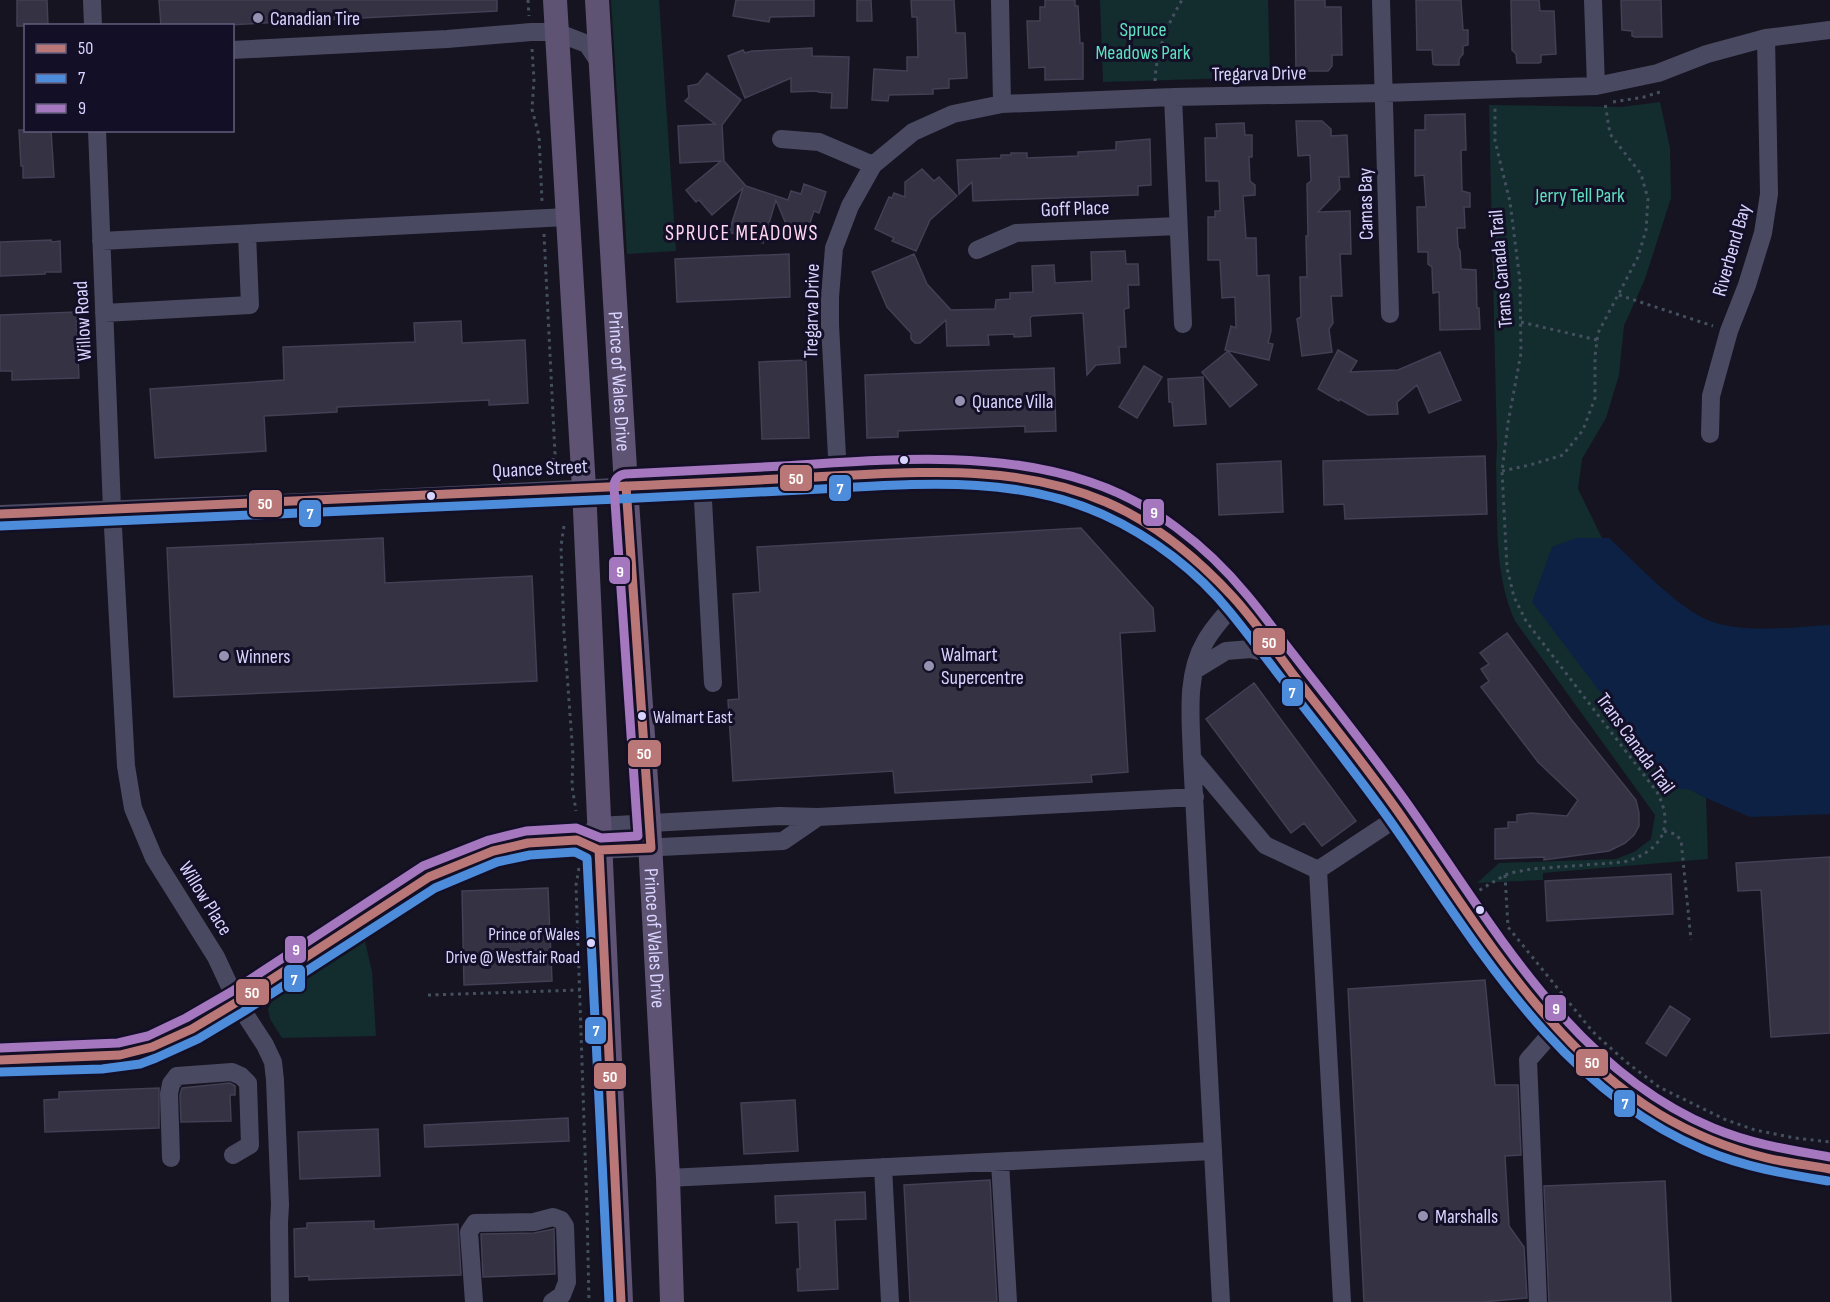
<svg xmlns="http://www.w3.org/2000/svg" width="1830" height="1302" font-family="'Sofia Sans Condensed',sans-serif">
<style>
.green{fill:#132c2d}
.water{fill:#0d2144}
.building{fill:#343243;stroke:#433f54;stroke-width:1.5}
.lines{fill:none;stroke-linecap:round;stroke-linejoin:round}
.path{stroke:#44505f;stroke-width:3;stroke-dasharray:3 4.5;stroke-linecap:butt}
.minor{stroke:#4a4962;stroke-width:18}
.major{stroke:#5e5373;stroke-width:24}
.bus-1-casing{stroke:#130f26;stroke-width:14}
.bus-2-casing{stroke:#130f26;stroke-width:14}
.bus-3-casing{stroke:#130f26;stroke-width:14}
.bus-1{stroke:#b97777;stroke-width:9}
.bus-2{stroke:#4c8cda;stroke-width:9}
.bus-3{stroke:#a477bf;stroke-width:9}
.poi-dot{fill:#9591b1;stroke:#130f26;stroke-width:2}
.bus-dot{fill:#d9d4ff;stroke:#130f26;stroke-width:2}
.labels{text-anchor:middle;stroke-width:6;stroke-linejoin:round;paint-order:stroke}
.bus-label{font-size:18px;fill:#d9d4ff;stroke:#130f26;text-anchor:start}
.poi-label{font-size:20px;fill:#d9d4ff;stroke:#130f26;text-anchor:start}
.park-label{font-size:20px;fill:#5fe0c0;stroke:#130f26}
.street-label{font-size:20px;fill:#d9d4ff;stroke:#130f26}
.neighbourhood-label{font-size:21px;letter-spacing:1.5px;fill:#ffd6f0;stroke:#130f26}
.line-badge{stroke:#130f26;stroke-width:2}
.badge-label{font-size:16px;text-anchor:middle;font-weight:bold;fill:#fff}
</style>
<rect width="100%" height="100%" fill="#161421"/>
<!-- green -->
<path class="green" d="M 611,0 L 659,0 L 676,251 L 627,254 Z
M 1100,0 L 1268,0 L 1270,77 L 1103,82 Z
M 1660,102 L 1670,148 L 1671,198 L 1645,279 L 1624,326 L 1619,375 L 1606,418 L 1582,459 L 1578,489 L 1602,538 L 1576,538 L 1691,790 L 1706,798 L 1708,859 L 1543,873 L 1543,880 L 1477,883 L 1499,863 L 1616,859 L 1634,852 L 1651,839 L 1655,815 L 1515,621 C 1493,572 1498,517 1496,464 L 1497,447 L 1489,105 L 1622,107 Z
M 365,941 L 372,972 L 376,1036 L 282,1038 L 270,1019 L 268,1009 L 273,999 Z"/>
<!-- water -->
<path class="water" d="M 1576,538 L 1609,538 C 1636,563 1677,608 1710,621 C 1745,634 1793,627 1830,625 L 1830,814 L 1750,817 L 1706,798 L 1691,790 L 1673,788 L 1532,602 L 1552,547 Z"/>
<!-- building -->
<path class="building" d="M 17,0 L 47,0 L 48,26 L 17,26 Z
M 159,0 L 497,0 L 497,11 L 208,26 L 161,26 Z
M 736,0 L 814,0 L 814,16 L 770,17 L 769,22 L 733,16 Z
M 857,0 L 871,0 L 872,21 L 857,21 Z
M 911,0 L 954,0 L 956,33 L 965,33 L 967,78 L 949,79 L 949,88 L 933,89 L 933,94 L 889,95 L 888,101 L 872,100 L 874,69 L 907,71 L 907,57 L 918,57 L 917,17 L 912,17 Z
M 1045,0 L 1075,0 L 1075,6 L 1078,6 L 1080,43 L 1083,43 L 1083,79 L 1045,80 L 1045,67 L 1029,68 L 1027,21 L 1040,21 L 1040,7 L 1045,7 Z
M 1295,0 L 1325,0 L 1325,7 L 1341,7 L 1342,55 L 1332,55 L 1332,66 L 1328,71 L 1298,71 L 1296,70 Z
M 1416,0 L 1461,0 L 1463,30 L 1468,30 L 1468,45 L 1463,46 L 1463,54 L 1459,59 L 1459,65 L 1435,65 L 1433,64 L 1432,50 L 1417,50 Z
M 1511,0 L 1539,0 L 1540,11 L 1554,11 L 1556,54 L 1541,55 L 1541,62 L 1539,63 L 1517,63 L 1516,54 L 1512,50 Z
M 1621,0 L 1661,0 L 1662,37 L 1635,37 L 1632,36 L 1632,31 L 1622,30 Z
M 812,48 L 812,56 L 849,57 L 847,108 L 831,108 L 832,93 L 818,92 L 818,91 L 791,92 L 791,78 L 745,98 L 728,56 L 743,50 L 745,53 L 752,51 Z
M 707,73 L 741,100 L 722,125 L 724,161 L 746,186 L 788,200 L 791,191 L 801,194 L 804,184 L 826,192 L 819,213 L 814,211 L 808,229 L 803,227 L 794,231 L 788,229 L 776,200 L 763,243 L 729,232 L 743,188 L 712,215 L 699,200 L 696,202 L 686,190 L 721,161 L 680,163 L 678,126 L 715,124 L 685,101 L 689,97 L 688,86 L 698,84 Z
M 1465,114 L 1466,150 L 1461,150 L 1462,191 L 1470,193 L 1470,207 L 1464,207 L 1465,228 L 1457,228 L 1458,247 L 1460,251 L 1461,269 L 1476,270 L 1477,308 L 1479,308 L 1480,329 L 1440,330 L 1439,292 L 1433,293 L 1432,267 L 1428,264 L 1428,252 L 1418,252 L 1417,207 L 1426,207 L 1424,175 L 1415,176 L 1415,130 L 1425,130 L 1425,115 Z
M 1296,121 L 1322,121 L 1331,129 L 1331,136 L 1347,135 L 1349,177 L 1339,177 L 1340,189 L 1318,212 L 1350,211 L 1351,254 L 1340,254 L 1342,296 L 1331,296 L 1333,323 L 1329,329 L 1332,352 L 1302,356 L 1297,319 L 1301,317 L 1300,277 L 1307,277 L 1306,236 L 1308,236 L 1307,184 L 1311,181 L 1310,155 L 1298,156 Z
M 1244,123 L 1245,135 L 1252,135 L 1252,157 L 1249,157 L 1250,181 L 1255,185 L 1255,195 L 1243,196 L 1246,238 L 1256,238 L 1257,276 L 1269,275 L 1271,331 L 1268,343 L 1273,344 L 1269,360 L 1225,350 L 1231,326 L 1236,328 L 1235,297 L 1222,298 L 1220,260 L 1208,260 L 1208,217 L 1215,217 L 1215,211 L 1220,211 L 1219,181 L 1206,181 L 1205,138 L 1217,138 L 1216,124 Z
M 19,130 L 51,130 L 54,177 L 23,178 L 23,166 L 21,166 Z
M 1150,139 L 1151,185 L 1138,186 L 1138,195 L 973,201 L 972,182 L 959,194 L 957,160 L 1001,158 L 1001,155 L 1011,155 L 1011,153 L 1027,153 L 1027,158 L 1078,156 L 1078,152 L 1115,150 L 1116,150 L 1116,142 Z
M 922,169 L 934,181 L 939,177 L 957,196 L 930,220 L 916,251 L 892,241 L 894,238 L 875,229 L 889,197 L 892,198 L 894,193 L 905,197 L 905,182 Z
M 51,240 L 52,242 L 60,241 L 61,272 L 45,272 L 45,274 L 0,276 L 0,242 Z
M 1125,251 L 1126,264 L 1138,264 L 1139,285 L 1128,285 L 1129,308 L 1124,309 L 1126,347 L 1119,347 L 1120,363 L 1096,365 L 1087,375 L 1083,313 L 1032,316 L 1030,318 L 1031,336 L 1014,337 L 1014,334 L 988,335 L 989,345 L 947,346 L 946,320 L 920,343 L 915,343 L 911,339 L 911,333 L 887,307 L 872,272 L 914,254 L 927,284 L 951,310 L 995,309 L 996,300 L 1010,299 L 1010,293 L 1033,292 L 1032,266 L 1054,265 L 1055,283 L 1092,281 L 1091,252 Z
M 789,254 L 790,297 L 677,302 L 675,259 Z
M 76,312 L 79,378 L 12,380 L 12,371 L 0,371 L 0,315 Z
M 461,321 L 462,343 L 525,340 L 528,403 L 489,405 L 489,400 L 337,407 L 337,412 L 264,416 L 266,451 L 155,458 L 150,389 L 284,380 L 283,347 L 415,342 L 414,323 Z
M 1338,350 L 1357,361 L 1350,372 L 1398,370 L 1440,352 L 1461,400 L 1429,413 L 1417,385 L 1397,402 L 1398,414 L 1368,415 L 1340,399 L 1339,401 L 1318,389 Z
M 1228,351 L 1257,385 L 1230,407 L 1202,372 Z
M 806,360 L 809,438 L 762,439 L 759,362 Z
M 1144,366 L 1162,377 L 1137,418 L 1119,407 Z
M 1054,368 L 1056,431 L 1025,432 L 1025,426 L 898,431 L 898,437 L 867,438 L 865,375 Z
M 1203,377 L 1206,424 L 1174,426 L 1172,402 L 1169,402 L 1168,379 Z
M 1485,456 L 1487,514 L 1345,519 L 1344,504 L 1324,505 L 1323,461 Z
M 1281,461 L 1283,512 L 1219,515 L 1217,464 Z
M 1081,528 L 1153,608 L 1155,631 L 1120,633 L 1128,772 L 1091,775 L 1092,782 L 895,793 L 893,771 L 733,781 L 728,700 L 739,699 L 733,594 L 760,592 L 757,547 Z
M 383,538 L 385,583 L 532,576 L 537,681 L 174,697 L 167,548 Z
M 1507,633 L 1571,719 L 1636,800 L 1639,813 L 1639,826 L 1634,835 L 1625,843 L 1609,851 L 1544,860 L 1544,857 L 1495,859 L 1495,829 L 1508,828 L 1508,822 L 1517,822 L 1517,815 L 1531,813 L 1567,816 L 1578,800 L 1538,762 L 1481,687 L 1489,681 L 1481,669 L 1489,664 L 1480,653 Z
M 1254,683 L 1356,821 L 1322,846 L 1304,823 L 1291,833 L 1206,719 Z
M 1830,857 L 1830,1033 L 1771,1037 L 1761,890 L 1738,891 L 1736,863 Z
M 1671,874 L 1673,914 L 1547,921 L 1545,881 Z
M 548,888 L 552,981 L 464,985 L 462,891 Z
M 1485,980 L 1495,1085 L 1518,1085 L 1521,1155 L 1505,1156 L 1509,1226 L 1524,1247 L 1527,1298 L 1483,1302 L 1364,1302 L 1348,989 Z
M 1670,1006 L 1690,1019 L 1666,1056 L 1646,1043 Z
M 230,1083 L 235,1086 L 235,1095 L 230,1095 L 231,1121 L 181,1122 L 180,1095 L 182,1088 Z
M 159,1088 L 159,1128 L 45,1132 L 44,1100 L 59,1099 L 59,1092 Z
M 795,1100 L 798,1151 L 744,1154 L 741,1103 Z
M 568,1118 L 569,1141 L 425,1147 L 424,1125 Z
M 378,1129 L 380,1176 L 300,1179 L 298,1132 Z
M 990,1180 L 997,1302 L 910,1302 L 904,1185 Z
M 1665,1181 L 1671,1302 L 1549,1302 L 1544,1186 Z
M 865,1192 L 866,1219 L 835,1220 L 838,1289 L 798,1291 L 797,1269 L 800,1269 L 798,1222 L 776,1223 L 775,1196 Z
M 374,1221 L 374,1229 L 458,1224 L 461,1275 L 309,1280 L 309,1276 L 295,1277 L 294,1229 L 307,1228 L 307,1223 Z
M 554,1229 L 555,1274 L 483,1277 L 481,1234 L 534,1233 Z"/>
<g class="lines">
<!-- path -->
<path class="path" d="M 528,0 L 529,16
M 532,49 L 534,80 L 532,109 L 539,136 L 542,201
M 1155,81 C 1156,52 1167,25 1182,0
M 1613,102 L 1644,97 L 1660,92
M 544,234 L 555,454 L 553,459 L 555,461
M 1619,295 L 1713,326
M 1521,322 L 1597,340
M 1502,471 L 1530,465 L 1563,455 L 1583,430 L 1595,398 L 1595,356 L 1598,333 L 1638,257 L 1646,230 L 1648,199 L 1641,174 L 1610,134 L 1605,103
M 564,526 L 561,546 L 564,633 L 573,755 L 572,786 L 576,811
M 1664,831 L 1675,834 L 1681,840 L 1691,940
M 579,868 L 576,885 L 587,1210 L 589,1302
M 1505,875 L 1508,927 L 1593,1032 L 1625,1061 L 1659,1087 L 1724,1119 L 1755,1130 L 1795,1138 L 1830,1142
M 1473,894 L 1505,875 L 1515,872 L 1532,869 L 1624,862 C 1660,852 1676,828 1657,792 L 1526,621 L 1514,597 L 1507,568 L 1502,471 L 1508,423 L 1521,353 L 1520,281 L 1510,202 L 1495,141 L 1495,106
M 428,995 L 580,990"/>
<!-- minor -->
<path class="minor" d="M 92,0 L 93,26
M 1000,0 L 1002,104
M 1381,0 L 1390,314
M 1593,0 L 1596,86
M 232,50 L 447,39 L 531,32 L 556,32 L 587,44 L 601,65
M 1173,97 L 1183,324
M 97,130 L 112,509 L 126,766 L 133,808 L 154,858 L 216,957 L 237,1002 L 265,1045 L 273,1062 L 275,1080 L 280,1205 L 279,1223 L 280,1302
M 781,139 L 819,142 L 873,165
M 101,241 L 567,217
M 977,250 L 1016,233 L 1178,226
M 104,313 L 250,305 L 247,234
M 1710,434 L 1711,396 L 1729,331 L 1747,285 L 1763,233 L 1769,194 L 1766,38
M 838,475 L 830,325 L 830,297 L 834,248 L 850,206 L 873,165 L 913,132 L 953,114 L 1002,104 L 1173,97 L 1384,93 L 1596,86 L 1658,73 L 1707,54 L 1766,38 L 1830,30
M 702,482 L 713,683
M 0,514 L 352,500 L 899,473 C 935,473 973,470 1009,475 C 1105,489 1172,529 1237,601 C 1291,672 1347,742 1400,814 C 1420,842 1438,872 1458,900 C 1557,1041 1647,1151 1830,1169
M 1195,670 L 1226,651 L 1251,649 L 1279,656
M 1192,758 L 1265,845 L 1318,870 L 1401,815
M 589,833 L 598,826 L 779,816 L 818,817 L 1195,797
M 1318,870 L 1342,1302
M 0,1060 L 120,1055 L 152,1047 L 192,1029 L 237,1002 L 429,877 L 493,851 L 528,843 L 577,840 L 599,850 L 783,841 L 818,817
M 171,1158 L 169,1094 L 171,1084 L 177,1076 L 232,1072 L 241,1076 L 248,1083 L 250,1145 L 233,1155
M 1000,1162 L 1008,1302
M 883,1167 L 890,1302
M 668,1178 L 1212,1151
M 474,1302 L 469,1232 L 475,1223 L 534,1222 L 553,1217 L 561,1220 L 565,1226 L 567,1282 L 562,1295 L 552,1302
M 1221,1302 L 1192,758 C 1191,721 1185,676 1205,642 C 1213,627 1226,614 1237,601
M 1538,1302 L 1528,1060 L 1556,1028"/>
<!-- major -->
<g class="major">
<path d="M 555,0 L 584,488 L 621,1302"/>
<path id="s1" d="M 597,0 L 626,486 L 649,824 L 668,1178 L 672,1302"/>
</g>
<defs>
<path id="bus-1" d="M 0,514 C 210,506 420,497 629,486 C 697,483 765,480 832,476 C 925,472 1018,464 1106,502 C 1155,523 1197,558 1233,597 C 1254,620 1273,647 1292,673 C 1331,723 1372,773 1408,826 C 1479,928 1550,1048 1659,1114 C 1691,1133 1730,1149 1767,1158 C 1787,1163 1809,1165 1830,1169
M 599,850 L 621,1302
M 0,1060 L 120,1055 L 152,1047 L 192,1029 L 237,1002 L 429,877 L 493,851 L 528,843 L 577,840 L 599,850 L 651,848 L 626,486"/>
<path id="bus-2" d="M 0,526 C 207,518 413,509 618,499 C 686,496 753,492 821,489 C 916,484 1015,474 1104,515 C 1152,537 1197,571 1230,612 C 1248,634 1265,657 1282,679 C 1321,730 1362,780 1398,832 C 1481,952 1563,1091 1704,1150 C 1744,1167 1786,1174 1828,1181
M 0,1072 L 102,1069 L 140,1064 L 156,1058 L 198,1039 L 243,1012 L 435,888 L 497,862 L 530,855 L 575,852 L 587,858 L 609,1302"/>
<path id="bus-3" d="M 0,1048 L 118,1043 L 148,1036 L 186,1018 L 231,992 L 423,866 L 489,840 L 526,831 L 576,828 L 601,838 L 638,836 L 614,487 C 614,480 618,475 625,474 C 678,471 731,469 783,466 C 884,460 993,449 1090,482 C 1151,502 1206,545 1247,595 C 1263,614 1278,635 1293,654 C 1335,708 1378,761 1416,816 C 1497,933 1576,1071 1713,1128 C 1751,1144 1790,1150 1830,1157"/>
</defs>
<!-- bus-1 casing -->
<use href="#bus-1" class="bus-1-casing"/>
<!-- bus-2 casing -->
<use href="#bus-2" class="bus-2-casing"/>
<!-- bus-3 casing -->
<use href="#bus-3" class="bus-3-casing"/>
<!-- bus-1 -->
<use href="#bus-1" class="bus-1"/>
<!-- bus-2 -->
<use href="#bus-2" class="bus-2"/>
<!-- bus-3 -->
<use href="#bus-3" class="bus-3"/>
</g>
<!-- markers -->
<g class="poi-dot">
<circle cx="258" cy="18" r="6"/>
<circle cx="960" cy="401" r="6"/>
<circle cx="224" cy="656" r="6"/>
<circle cx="929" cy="666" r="6"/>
<circle cx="1423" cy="1216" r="6"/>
</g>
<g class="bus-dot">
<circle cx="904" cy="460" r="5"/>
<circle cx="431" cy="496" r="5"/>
<circle cx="642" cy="716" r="5"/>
<circle cx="1480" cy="910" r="5"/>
<circle cx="591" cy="943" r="5"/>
</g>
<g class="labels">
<!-- bus labels -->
<g class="bus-label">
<text x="653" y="723">Walmart East</text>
<text x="580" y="940" text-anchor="end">Prince of Wales<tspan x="580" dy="23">Drive @ Westfair Road</tspan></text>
</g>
<!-- poi labels -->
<g class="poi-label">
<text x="270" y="25">Canadian Tire</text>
<text x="972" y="408">Quance Villa</text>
<text x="941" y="661">Walmart<tspan x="941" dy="23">Supercentre</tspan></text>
<text x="236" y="663">Winners</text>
<text x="1435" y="1223">Marshalls</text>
</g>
<!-- park labels -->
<g class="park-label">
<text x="1143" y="36">Spruce<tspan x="1143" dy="23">Meadows Park</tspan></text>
<text x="1580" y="202">Jerry Tell Park</text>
</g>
<!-- street labels -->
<g class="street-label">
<text transform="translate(1259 73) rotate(-1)" y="7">Tregarva Drive</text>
<text transform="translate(1365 204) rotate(-91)" y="7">Camas Bay</text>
<text transform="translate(1075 208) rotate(-2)" y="7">Goff Place</text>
<text transform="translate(1731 250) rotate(-74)" y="7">Riverbend Bay</text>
<text transform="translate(1500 269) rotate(-95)" y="7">Trans Canada Trail</text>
<text transform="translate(811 311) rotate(-89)" y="7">Tregarva Drive</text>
<text transform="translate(82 321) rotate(-93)" y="7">Willow Road</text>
<text dy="7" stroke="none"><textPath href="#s1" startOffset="382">Prince of Wales Drive</textPath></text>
<text transform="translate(540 468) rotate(-3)" y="7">Quance Street</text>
<text transform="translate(1636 743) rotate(54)" y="7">Trans Canada Trail</text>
<text transform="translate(206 898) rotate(58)" y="7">Willow Place</text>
<text dy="7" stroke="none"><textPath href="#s1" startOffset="940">Prince of Wales Drive</textPath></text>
</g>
<!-- neighbourhood labels -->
<g class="neighbourhood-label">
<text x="742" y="240">SPRUCE MEADOWS</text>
</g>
</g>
<g class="line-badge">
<rect x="779" y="464" width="34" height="28" rx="6" fill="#b97777"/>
<rect x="828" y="474" width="24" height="28" rx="6" fill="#4c8cda"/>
<rect x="248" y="489" width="35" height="29" rx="6" fill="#b97777"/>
<rect x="1142" y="498" width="23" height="29" rx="6" fill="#a477bf"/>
<rect x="298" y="499" width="24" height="29" rx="6" fill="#4c8cda"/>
<rect x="608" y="556" width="23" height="29" rx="6" fill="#a477bf"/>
<rect x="1252" y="627" width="34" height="29" rx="6" fill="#b97777"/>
<rect x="1281" y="678" width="23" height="29" rx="6" fill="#4c8cda"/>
<rect x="627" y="739" width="35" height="29" rx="6" fill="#b97777"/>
<rect x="284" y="935" width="23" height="29" rx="6" fill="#a477bf"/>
<rect x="283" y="964" width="23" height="29" rx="6" fill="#4c8cda"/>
<rect x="235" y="978" width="35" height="28" rx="6" fill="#b97777"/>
<rect x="1544" y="994" width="23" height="28" rx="6" fill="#a477bf"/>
<rect x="584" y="1016" width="23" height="29" rx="6" fill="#4c8cda"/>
<rect x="1575" y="1048" width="34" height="29" rx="6" fill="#b97777"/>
<rect x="593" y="1062" width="34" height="28" rx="6" fill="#b97777"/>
<rect x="1613" y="1089" width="23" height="29" rx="6" fill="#4c8cda"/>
</g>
<g class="badge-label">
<text x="796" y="484">50</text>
<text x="840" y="494">7</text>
<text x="265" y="509">50</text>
<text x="1154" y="518">9</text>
<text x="310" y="519">7</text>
<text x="620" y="577">9</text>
<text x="1269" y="648">50</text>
<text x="1292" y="698">7</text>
<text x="644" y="759">50</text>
<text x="296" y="955">9</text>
<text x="294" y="985">7</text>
<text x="252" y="998">50</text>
<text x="1556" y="1014">9</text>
<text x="596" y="1036">7</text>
<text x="1592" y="1068">50</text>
<text x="610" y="1082">50</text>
<text x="1625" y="1109">7</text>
</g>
<!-- legend -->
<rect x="24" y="24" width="210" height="108" fill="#130f26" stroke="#625e7d" stroke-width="1.5"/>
<rect x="36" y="44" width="30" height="9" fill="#b97777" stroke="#625e7d" stroke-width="1.5"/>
<text x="78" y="54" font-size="18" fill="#d9d4ff">50</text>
<rect x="36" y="74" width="30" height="9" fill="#4c8cda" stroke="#625e7d" stroke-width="1.5"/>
<text x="78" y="84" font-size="18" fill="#d9d4ff">7</text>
<rect x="36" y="104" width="30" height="9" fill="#a477bf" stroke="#625e7d" stroke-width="1.5"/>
<text x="78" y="114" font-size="18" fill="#d9d4ff">9</text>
</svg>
